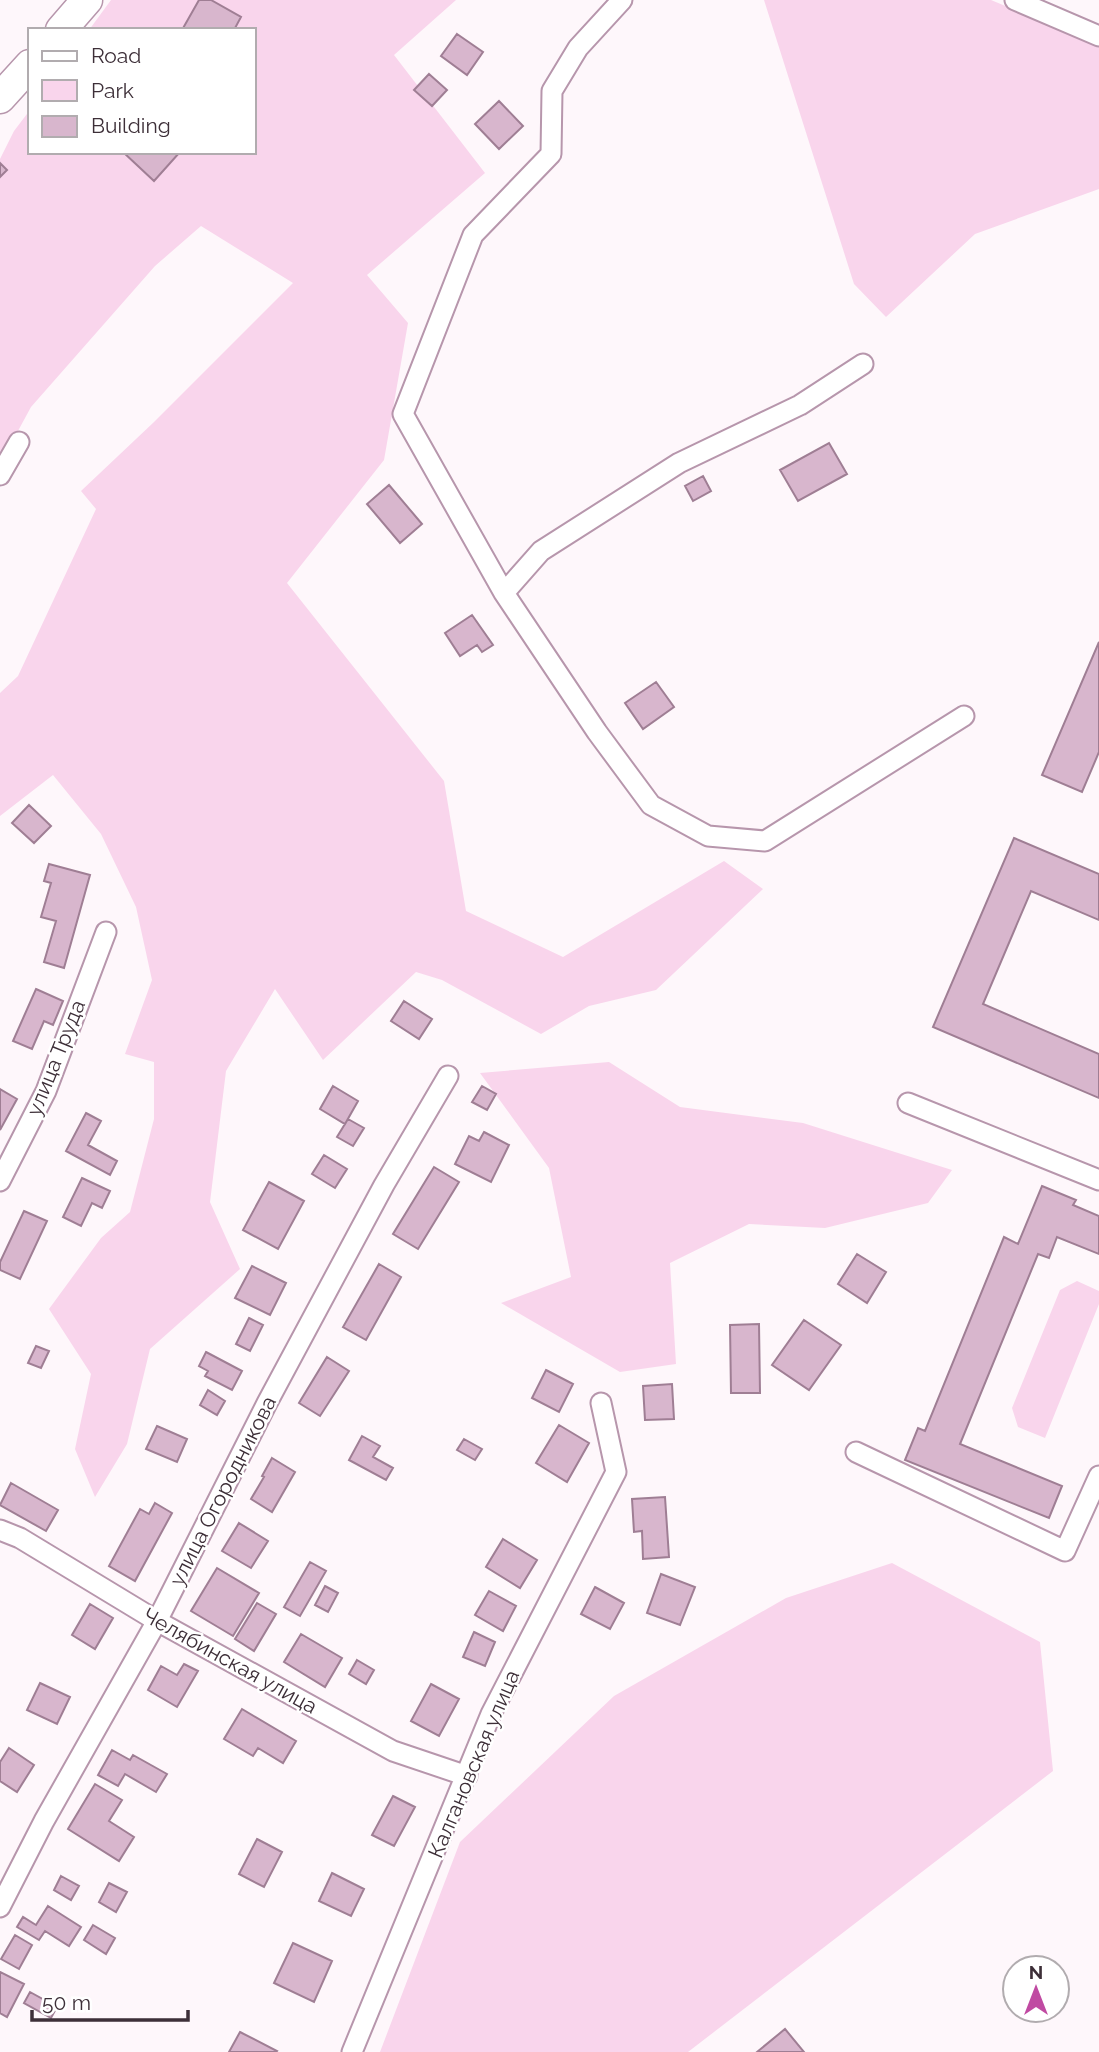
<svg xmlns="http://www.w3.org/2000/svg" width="1099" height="2052" font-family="Raleway,sans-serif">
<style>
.green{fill:#f9d5ec}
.building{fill:#d8b6cd;stroke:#9f7e94;stroke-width:2}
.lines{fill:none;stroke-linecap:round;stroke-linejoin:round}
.minor-casing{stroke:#b796ac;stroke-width:23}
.primary-casing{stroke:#b796ac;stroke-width:33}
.minor{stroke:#fff;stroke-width:19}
.primary{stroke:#fff;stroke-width:30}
.labels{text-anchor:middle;stroke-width:5;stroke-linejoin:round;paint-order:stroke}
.street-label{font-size:21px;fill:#3d2f38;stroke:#fff}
</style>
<rect width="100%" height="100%" fill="#fef7fb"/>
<!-- green -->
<path class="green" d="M 111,0 L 456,0 L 394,55 L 485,173 L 367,275 L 408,323 L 384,460 L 287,583 L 444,781 L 466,911 L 563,957 L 724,861 L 763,889 L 656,990 L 589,1006 L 541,1034 L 442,980 L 416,972 L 323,1060 L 275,989 L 226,1071 L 210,1202 L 240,1269 L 150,1349 L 127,1444 L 95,1497 L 75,1449 L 91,1374 L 49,1309 L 101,1238 L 130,1212 L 154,1119 L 154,1062 L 125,1054 L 152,980 L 136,907 L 101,834 L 53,775 L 0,816 L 0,693 L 18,676 L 96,509 L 81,491 L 154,422 L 293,283 L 201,226 L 155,266 L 31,407 L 0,464 L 0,159 L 14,131 L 30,110 L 30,152 L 254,152 L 254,30 L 89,30 Z
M 764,0 L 991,0 L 1099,45 L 1099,189 L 975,234 L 886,317 L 854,284 Z
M 609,1062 L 680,1107 L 803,1123 L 952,1170 L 928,1203 L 825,1228 L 749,1224 L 670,1263 L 676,1364 L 620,1372 L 501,1303 L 571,1277 L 549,1168 L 480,1073 Z
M 1077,1281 L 1099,1291 L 1099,1304 L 1045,1438 L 1018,1427 L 1012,1408 L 1060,1290 Z
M 892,1563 L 1040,1642 L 1053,1771 L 688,2052 L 380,2052 L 460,1842 L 614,1696 L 786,1598 Z"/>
<!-- building -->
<path class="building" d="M 199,0 L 211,0 L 241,17 L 234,30 L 182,30 Z
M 457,34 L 483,52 L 467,75 L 441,56 Z
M 429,74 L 447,90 L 432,106 L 414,90 Z
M 499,101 L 523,126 L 499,149 L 475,124 Z
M 123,152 L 180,152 L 154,181 Z
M 0,163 L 7,170 L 0,177 Z
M 829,443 L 847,474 L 798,501 L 780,470 Z
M 703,476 L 711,491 L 693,501 L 685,486 Z
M 389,485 L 422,524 L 400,543 L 367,504 Z
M 472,615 L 493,645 L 482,652 L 477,645 L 460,656 L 445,633 Z
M 1099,642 L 1099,752 L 1082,792 L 1042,775 Z
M 656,682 L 674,707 L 643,729 L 625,703 Z
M 29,805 L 51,826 L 34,843 L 12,823 Z
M 1014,838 L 1099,874 L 1099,920 L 1031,891 L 983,1004 L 1099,1054 L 1099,1098 L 933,1027 Z
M 49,864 L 90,875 L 64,968 L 44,962 L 56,921 L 41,917 L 51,883 L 44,881 Z
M 36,989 L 63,1001 L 53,1025 L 44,1021 L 32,1049 L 13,1041 Z
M 404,1001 L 432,1019 L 419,1039 L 391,1021 Z
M 333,1086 L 358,1101 L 345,1124 L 320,1109 Z
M 482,1086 L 496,1094 L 487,1110 L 472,1102 Z
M 0,1089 L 17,1099 L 0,1130 Z
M 86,1113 L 101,1121 L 88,1145 L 117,1161 L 110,1175 L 66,1151 Z
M 348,1119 L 364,1128 L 353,1146 L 337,1137 Z
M 484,1132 L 509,1145 L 491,1182 L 455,1164 L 469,1136 L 479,1141 Z
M 324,1155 L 347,1169 L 335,1188 L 312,1174 Z
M 434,1167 L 459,1182 L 418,1249 L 393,1234 Z
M 82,1178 L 110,1191 L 102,1208 L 92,1203 L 81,1226 L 63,1217 Z
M 269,1182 L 304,1201 L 278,1249 L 243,1230 Z
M 1042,1186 L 1076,1200 L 1073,1205 L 1099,1216 L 1099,1254 L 1057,1237 L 1049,1258 L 1038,1254 L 960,1444 L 1062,1486 L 1049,1518 L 905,1460 L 918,1428 L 925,1431 L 1004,1237 L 1018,1244 Z
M 24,1211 L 47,1221 L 20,1279 L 0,1270 L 0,1262 Z
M 857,1254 L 886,1272 L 867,1303 L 838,1284 Z
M 379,1264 L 401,1277 L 366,1340 L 343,1327 Z
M 252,1266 L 286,1283 L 270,1315 L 235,1298 Z
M 249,1318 L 263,1325 L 250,1351 L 236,1344 Z
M 804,1320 L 841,1345 L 809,1390 L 772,1365 Z
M 759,1324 L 760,1393 L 731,1393 L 730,1325 Z
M 36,1346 L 49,1351 L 41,1368 L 28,1363 Z
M 206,1352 L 242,1371 L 232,1390 L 205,1376 L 208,1371 L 199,1366 Z
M 327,1357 L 349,1371 L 320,1416 L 299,1403 Z
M 546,1370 L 573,1384 L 559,1412 L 532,1398 Z
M 672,1384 L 674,1419 L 645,1420 L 643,1386 Z
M 208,1390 L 225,1401 L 217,1415 L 200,1405 Z
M 559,1425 L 589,1443 L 567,1482 L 536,1463 Z
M 157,1426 L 187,1439 L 177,1462 L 146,1449 Z
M 362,1436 L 380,1446 L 373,1457 L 393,1468 L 386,1480 L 349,1460 Z
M 464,1439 L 482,1449 L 475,1460 L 457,1450 Z
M 272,1458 L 295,1472 L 272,1512 L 251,1499 L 264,1477 L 262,1476 Z
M 11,1483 L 58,1510 L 46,1531 L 0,1505 Z
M 665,1497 L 669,1557 L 643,1559 L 642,1531 L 634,1532 L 632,1499 Z
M 155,1503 L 172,1513 L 135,1581 L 109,1566 L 140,1509 L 149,1514 Z
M 239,1523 L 268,1541 L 251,1568 L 222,1551 Z
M 503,1539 L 537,1560 L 520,1588 L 486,1567 Z
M 310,1562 L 326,1571 L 300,1616 L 284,1607 Z
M 217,1568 L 259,1593 L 233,1636 L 191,1611 Z
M 661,1574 L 695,1587 L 680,1625 L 647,1613 Z
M 325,1586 L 338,1593 L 328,1612 L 315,1605 Z
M 595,1587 L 624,1603 L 610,1629 L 581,1614 Z
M 489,1591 L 516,1606 L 503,1631 L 475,1615 Z
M 257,1603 L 276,1614 L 254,1651 L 235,1639 Z
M 90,1604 L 113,1618 L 95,1649 L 72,1635 Z
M 474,1632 L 495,1642 L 485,1666 L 463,1657 Z
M 301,1634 L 342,1658 L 325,1687 L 284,1662 Z
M 357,1660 L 374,1670 L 366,1684 L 349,1674 Z
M 184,1664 L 198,1671 L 177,1707 L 148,1690 L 161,1666 L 177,1675 Z
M 40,1683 L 70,1697 L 57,1724 L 27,1710 Z
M 431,1684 L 459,1699 L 439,1736 L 411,1721 Z
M 242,1709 L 296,1741 L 283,1763 L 258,1748 L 253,1756 L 224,1739 Z
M 9,1748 L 34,1765 L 17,1792 L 0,1781 L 0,1762 Z
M 112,1750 L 130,1760 L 133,1755 L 167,1774 L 156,1792 L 125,1774 L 118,1786 L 98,1775 Z
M 95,1784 L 122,1800 L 109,1821 L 134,1837 L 119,1861 L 68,1829 Z
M 393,1796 L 415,1807 L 394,1846 L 372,1835 Z
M 257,1839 L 282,1852 L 264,1887 L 239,1874 Z
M 332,1873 L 364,1889 L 351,1916 L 319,1901 Z
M 61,1876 L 79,1886 L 71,1900 L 54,1890 Z
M 109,1883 L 127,1892 L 116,1912 L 99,1902 Z
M 48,1906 L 81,1927 L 69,1946 L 45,1931 L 39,1940 L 17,1927 L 23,1917 L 36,1925 Z
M 93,1925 L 115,1938 L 106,1954 L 84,1940 Z
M 15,1935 L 32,1945 L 19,1969 L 1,1959 Z
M 293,1943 L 332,1961 L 314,2002 L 274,1983 Z
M 0,1972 L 24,1984 L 7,2017 L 0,2013 Z
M 30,1992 L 57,2007 L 51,2018 L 24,2003 Z
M 785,2029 L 804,2052 L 757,2052 Z
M 240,2032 L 277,2051 L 276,2052 L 229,2052 Z"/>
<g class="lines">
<defs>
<path id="minor" d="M 622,0 L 578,48 L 552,91 L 551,154 L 473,235 L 403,414 L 504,593 L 597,732 L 651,805 L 708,836 L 765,841 L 964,716
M 1015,0 L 1099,36
M 0,475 L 19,442
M 504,593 L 541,551 L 679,463 L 800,405 L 863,364
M 908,1103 L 1099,1180
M 0,1181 L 46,1091 L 106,932
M 856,1452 L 1065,1551 L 1099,1476
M 0,1530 L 20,1538 L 157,1621 L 393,1751 L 467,1776
M 0,1907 L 44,1821 L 157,1621 L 267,1403 L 384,1185 L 448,1076
M 352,2052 L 491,1714 L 616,1472 L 601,1403"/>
<path id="primary" d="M 61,30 L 87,0
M 0,98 L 30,65"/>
</defs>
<!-- minor casing -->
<use href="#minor" class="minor-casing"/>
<!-- primary casing -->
<use href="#primary" class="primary-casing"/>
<!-- minor -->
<use href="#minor" class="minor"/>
<!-- primary -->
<use href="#primary" class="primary"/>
</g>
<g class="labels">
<!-- street labels -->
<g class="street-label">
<text transform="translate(56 1058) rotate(-68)" y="7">улица Труда</text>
<text transform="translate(223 1491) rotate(-63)" y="7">улица Огородникова</text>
<text transform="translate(230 1661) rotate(29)" y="7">Челябинская улица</text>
<text transform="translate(474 1764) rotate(-67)" y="7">Калгановская улица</text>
</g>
</g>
<!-- legend -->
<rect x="28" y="28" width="228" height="126" fill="#ffffff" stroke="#b1acaf" stroke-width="2"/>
<rect x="42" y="51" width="35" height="10" fill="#ffffff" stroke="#b1acaf" stroke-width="2"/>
<text x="91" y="63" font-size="21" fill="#3d2f38">Road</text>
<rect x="42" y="80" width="35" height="21" fill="#f9d5ec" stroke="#b1acaf" stroke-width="2"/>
<text x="91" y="98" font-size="21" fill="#3d2f38">Park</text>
<rect x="42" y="116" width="35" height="21" fill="#d8b6cd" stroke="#b1acaf" stroke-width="2"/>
<text x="91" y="133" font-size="21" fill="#3d2f38">Building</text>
<!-- north arrow -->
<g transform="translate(1036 1989)"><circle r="33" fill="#ffffff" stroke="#b1acaf" stroke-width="2"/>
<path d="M0-5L12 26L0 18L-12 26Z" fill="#c04aa2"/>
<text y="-10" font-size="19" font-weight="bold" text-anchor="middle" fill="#3d2f38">N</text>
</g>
<!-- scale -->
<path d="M32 2010v10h156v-10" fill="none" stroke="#3d2f38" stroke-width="3.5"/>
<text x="42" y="2010" font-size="21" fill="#3d2f38" stroke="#ffffff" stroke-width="5" paint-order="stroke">50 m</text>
</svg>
